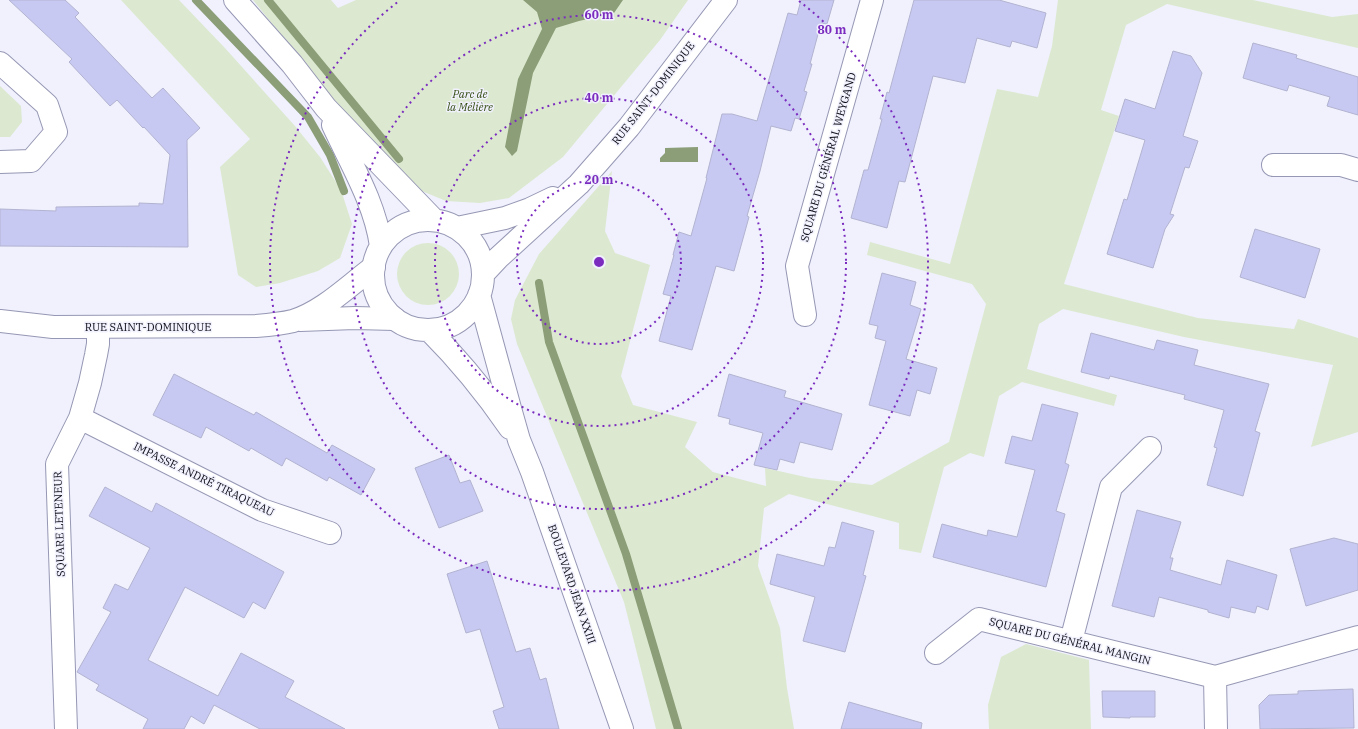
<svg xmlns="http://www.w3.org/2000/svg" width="1358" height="729" font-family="'IBM Plex Serif',serif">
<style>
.green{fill:#dce9d0}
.water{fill:#8b9e78}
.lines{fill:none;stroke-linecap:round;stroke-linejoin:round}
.stream{stroke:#8b9e78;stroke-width:8}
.building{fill:#c8c9f3;stroke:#b2b3d0}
.street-casing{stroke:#9697b4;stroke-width:24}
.secondary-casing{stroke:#9697b4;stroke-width:24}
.street{stroke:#fff;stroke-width:22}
.secondary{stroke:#fff;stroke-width:22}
.ring{fill:none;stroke:#7b2cbf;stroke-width:2;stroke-dasharray:2 4}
.labels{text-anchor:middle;stroke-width:3;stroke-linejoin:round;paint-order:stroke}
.street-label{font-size:11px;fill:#0d0d17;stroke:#f0f1fd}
.park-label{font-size:11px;font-style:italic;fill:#364e13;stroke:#f0f1fd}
.centre{fill:#7b2cbf;stroke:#f0f1fd;stroke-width:2}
.ring-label{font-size:12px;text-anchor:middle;font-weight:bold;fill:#7b2cbf;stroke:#f0f1fd;stroke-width:3;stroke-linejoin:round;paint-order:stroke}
</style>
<rect width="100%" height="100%" fill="#f0f1fd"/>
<!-- green -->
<path class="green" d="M 121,0 L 179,0 L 224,47 L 295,126 L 320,157 L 341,190 L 352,224 L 340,258 L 318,271 L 280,283 L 256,287 L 238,275 L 220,167 L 250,139 Z
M 253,0 L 331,0 L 338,8 L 356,0 L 688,0 L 660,40 L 563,157 L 509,198 L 480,203 L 446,201 L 412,187 L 346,116 Z
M 1058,0 L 1253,0 L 1332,17 L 1358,14 L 1358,48 L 1167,4 L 1126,25 L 1101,110 L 1119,116 L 1064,284 L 1198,318 L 1294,329 L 1298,319 L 1358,338 L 1358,432 L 1311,447 L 1333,365 L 1184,337 L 1063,309 L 1039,324 L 1027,369 L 1117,395 L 1114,406 L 1022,382 L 999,396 L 984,457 L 970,453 L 944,467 L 921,553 L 899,549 L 899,523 L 789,494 L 764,508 L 758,566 L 780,628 L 787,688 L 794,729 L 656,729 L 624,602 L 517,344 L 511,319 L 515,300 L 539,254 L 612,171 L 605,231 L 615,253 L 650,265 L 621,376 L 633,405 L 697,422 L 685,447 L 713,472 L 766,486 L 765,468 L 810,478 L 872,485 L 949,442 L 986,304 L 972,284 L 867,255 L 870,242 L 950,264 L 997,89 L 1038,97 L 1052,46 Z
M 0,86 L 21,106 L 22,122 L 10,137 L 0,137 Z
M397 274a31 31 0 1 1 62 0a31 31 0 1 1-62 0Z
M 1026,644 L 1089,660 L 1091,729 L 989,729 L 988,705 L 1001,657 Z"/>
<!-- water -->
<path class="water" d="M 523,0 L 623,0 L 614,13 L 579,21 L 556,28 L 533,73 L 517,151 L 512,156 L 505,147 L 518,79 L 542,29 L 537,12 Z
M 698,147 L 698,162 L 660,162 L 660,158 L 665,153 L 665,148 Z"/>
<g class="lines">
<!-- stream -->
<path class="stream" d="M 196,0 L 308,117 L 330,155 L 344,191
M 268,0 L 399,159
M 539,283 L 549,342 L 626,554 L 678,729"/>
</g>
<!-- building -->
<path class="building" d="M 9,0 L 65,0 L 79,13 L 75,17 L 152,98 L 163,88 L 200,128 L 187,140 L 188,247 L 0,246 L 0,209 L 56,211 L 56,207 L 139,206 L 139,203 L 163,204 L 170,155 L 144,127 L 143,128 L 117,100 L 110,106 L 69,62 L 72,59 Z
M 801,0 L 834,0 L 827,24 L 821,23 L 810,64 L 812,64 L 804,91 L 807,92 L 799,119 L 795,118 L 791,131 L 771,126 L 760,171 L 747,216 L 749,217 L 734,271 L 716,266 L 692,350 L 659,341 L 671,296 L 663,294 L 674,255 L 673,255 L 679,232 L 691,236 L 707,178 L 706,178 L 722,114 L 732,114 L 757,121 L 788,13 L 797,15 Z
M 914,0 L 999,0 L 1046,13 L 1037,48 L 1012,41 L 1010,47 L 977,38 L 965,83 L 933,76 L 905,182 L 899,181 L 887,228 L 851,218 L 864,170 L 868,170 L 882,119 L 880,119 L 887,92 L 889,93 Z
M 1253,43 L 1297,55 L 1296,58 L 1358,77 L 1358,115 L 1327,106 L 1330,97 L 1289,85 L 1287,91 L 1243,78 Z
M 1173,51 L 1191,56 L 1202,73 L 1183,136 L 1198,141 L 1189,168 L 1185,167 L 1170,214 L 1174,215 L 1165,229 L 1153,268 L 1107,254 L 1124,199 L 1127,200 L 1145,140 L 1115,131 L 1125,99 L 1155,109 Z
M 1255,229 L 1320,249 L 1305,298 L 1240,277 Z
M 882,273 L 916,282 L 910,305 L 921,309 L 906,359 L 937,368 L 930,394 L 917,390 L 910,416 L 869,405 L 886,341 L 875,338 L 878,326 L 869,324 Z
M 1091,333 L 1154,350 L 1157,340 L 1198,350 L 1194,365 L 1269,384 L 1255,431 L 1260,433 L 1243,496 L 1207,485 L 1217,448 L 1214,447 L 1224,410 L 1184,399 L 1185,395 L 1110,376 L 1109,379 L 1081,372 Z
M 174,374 L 254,415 L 256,412 L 327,453 L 332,445 L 375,469 L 361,495 L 329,477 L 327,481 L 286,458 L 282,466 L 251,448 L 249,451 L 206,427 L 201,438 L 153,415 Z
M 729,374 L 786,391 L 784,397 L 842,414 L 832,450 L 800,442 L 794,463 L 780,459 L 777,470 L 754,465 L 763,433 L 729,424 L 730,419 L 718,416 Z
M 1042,404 L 1078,413 L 1065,463 L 1069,465 L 1056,511 L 1065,514 L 1046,587 L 933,557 L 942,524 L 987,536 L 988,530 L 1017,537 L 1035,470 L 1005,463 L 1012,436 L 1032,441 Z
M 449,455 L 460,483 L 470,480 L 483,511 L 439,528 L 415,468 Z
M 105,487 L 152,512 L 156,503 L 284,572 L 265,609 L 253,602 L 244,618 L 185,587 L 148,660 L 218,696 L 241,653 L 294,681 L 285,697 L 345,729 L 260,729 L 214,705 L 204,724 L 191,716 L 184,729 L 143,729 L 148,719 L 96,690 L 99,685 L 77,672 L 111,612 L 103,608 L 115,584 L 128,590 L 150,548 L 89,516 Z
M 1137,510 L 1181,522 L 1170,558 L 1173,558 L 1170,570 L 1221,585 L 1227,560 L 1277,575 L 1268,610 L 1257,606 L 1255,613 L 1231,607 L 1229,618 L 1208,612 L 1208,610 L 1159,597 L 1154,617 L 1112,606 Z
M 842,522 L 874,531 L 863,575 L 866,576 L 845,652 L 803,641 L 815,597 L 770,584 L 777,554 L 824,566 L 829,547 L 835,548 Z
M 1334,538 L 1358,544 L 1358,590 L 1306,606 L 1290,549 Z
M 487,561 L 516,652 L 530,648 L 540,680 L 546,678 L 559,729 L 499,729 L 493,711 L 504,707 L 480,629 L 466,633 L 447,574 Z
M 1353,689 L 1354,728 L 1260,729 L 1259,705 L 1269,695 L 1298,694 L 1298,691 Z
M 1102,691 L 1155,691 L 1155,717 L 1130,717 L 1130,718 L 1103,717 Z
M 849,702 L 922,723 L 921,729 L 841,729 Z"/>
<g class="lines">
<defs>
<path id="street" d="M 0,63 L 47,105 L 56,132 L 31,161 L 0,162
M 1273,165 L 1341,165 L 1358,170
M 805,315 L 797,266 L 872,0
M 300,320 L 355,318 L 395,319
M 0,321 L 53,327 L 256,326 C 269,325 281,324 293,321 C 324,311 348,286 374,267
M 80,418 L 262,510 L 330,533
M 1071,641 L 1111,487 L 1150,448
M 936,653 L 979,619 L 1215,677
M 66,729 L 57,464 L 80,418 L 90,383 L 96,355 L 98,344 L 98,327
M 1216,729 L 1215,677 L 1358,637"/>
<path id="secondary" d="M 235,0 L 292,64 L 326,108 L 434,220
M 333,125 C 351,164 375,203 381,246
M373 275a55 55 0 1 1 110 0a55 55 0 1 1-110 0Z
M 457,228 L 505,218 L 530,209 L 553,198
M 483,274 L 498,258 L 579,184 L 629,127 L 726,0
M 479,295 L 511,412 L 519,440 L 532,472 L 622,729
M 429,330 C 459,360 486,393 510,428"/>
</defs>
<!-- street casing -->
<use href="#street" class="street-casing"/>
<!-- secondary casing -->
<use href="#secondary" class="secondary-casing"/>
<!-- street -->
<use href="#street" class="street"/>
<!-- secondary -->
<use href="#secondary" class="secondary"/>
</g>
<!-- distance rings -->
<g class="ring">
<circle cx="599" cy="262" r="82"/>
<circle cx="599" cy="262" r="164"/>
<circle cx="599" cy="262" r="247"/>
<path d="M799 1A329 329 0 1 1 399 1"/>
</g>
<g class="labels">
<!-- street labels -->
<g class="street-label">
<text transform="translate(653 93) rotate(-52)" y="4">RUE SAINT-DOMINIQUE</text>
<text transform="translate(828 157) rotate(-74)" y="4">SQUARE DU GÉNÉRAL WEYGAND</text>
<text x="148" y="331">RUE SAINT-DOMINIQUE</text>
<text transform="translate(204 479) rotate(26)" y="4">IMPASSE ANDRÉ TIRAQUEAU</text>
<text transform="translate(59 524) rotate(-92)" y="4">SQUARE LETENEUR</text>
<text transform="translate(572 584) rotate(71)" y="4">BOULEVARD JEAN XXIII</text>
<text transform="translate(1070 641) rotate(14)" y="4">SQUARE DU GÉNÉRAL MANGIN</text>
</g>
<!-- park labels -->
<g class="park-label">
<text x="470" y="98">Parc de<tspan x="470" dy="13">la Mélière</tspan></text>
</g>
</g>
<circle cx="599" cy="262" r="6" class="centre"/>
<g class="ring-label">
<text x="599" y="19">60 m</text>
<text x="832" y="34">80 m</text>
<text x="599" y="102">40 m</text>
<text x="599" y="184">20 m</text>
</g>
</svg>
